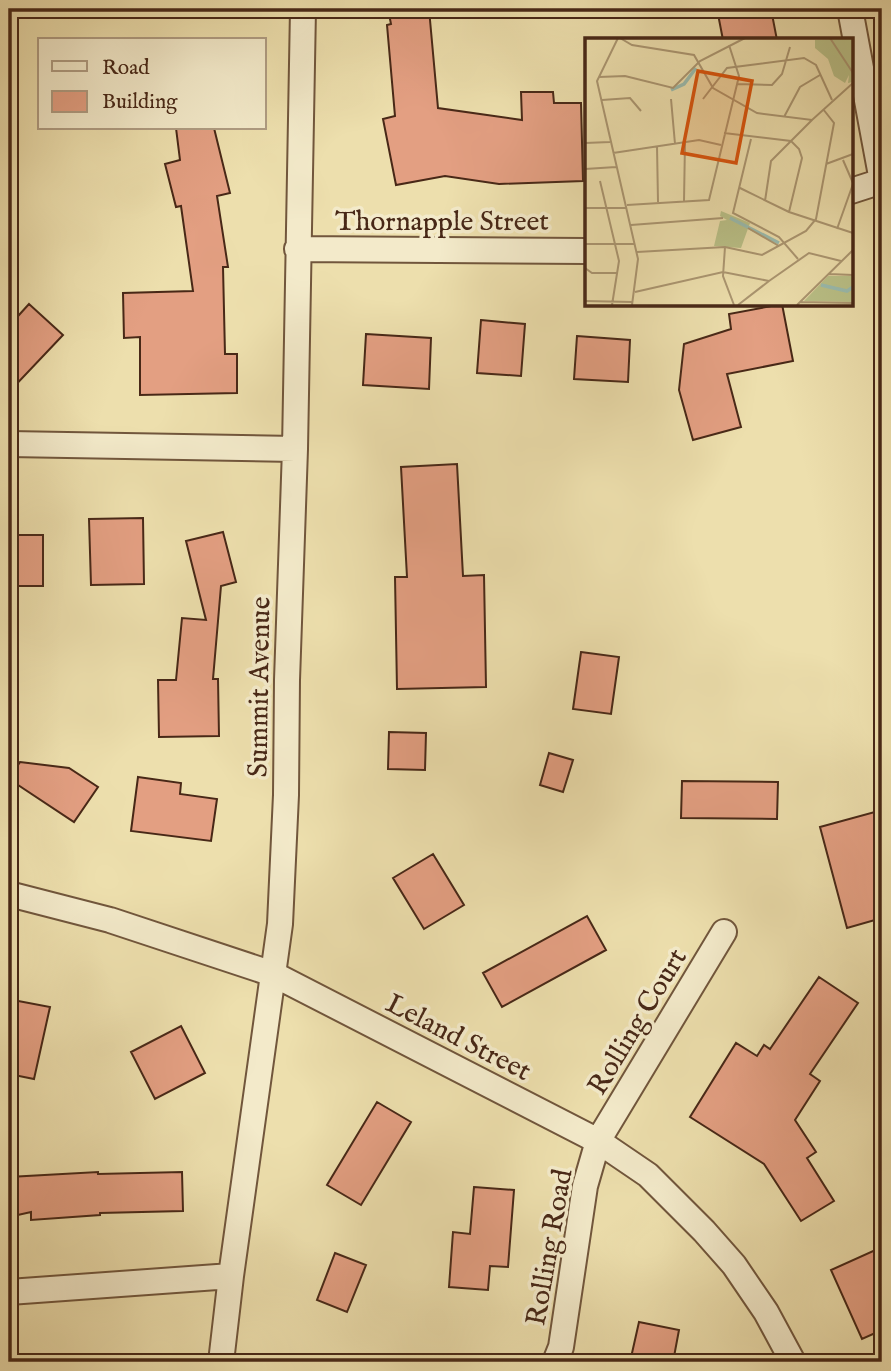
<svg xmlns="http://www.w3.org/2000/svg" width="891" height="1371" font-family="'IM FELL English',serif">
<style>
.building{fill:#e39f82;stroke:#482817;stroke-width:2}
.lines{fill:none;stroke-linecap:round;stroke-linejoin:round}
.minor-casing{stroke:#71563c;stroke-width:28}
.minor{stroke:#f3eaca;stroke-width:24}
.labels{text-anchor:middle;stroke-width:7;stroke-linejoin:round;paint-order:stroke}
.street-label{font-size:28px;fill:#482817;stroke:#f3eaca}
.inset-river{fill:none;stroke:#9abcaf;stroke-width:3.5}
.inset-road{fill:none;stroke:#ab9671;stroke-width:2}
.view{fill:#d8540d;fill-opacity:0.15;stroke:#d8540d;stroke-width:3.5}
.inset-edge{fill:none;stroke:#482817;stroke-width:3.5}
</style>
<rect width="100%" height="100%" fill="#eddfad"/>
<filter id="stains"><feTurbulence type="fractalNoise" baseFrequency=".00286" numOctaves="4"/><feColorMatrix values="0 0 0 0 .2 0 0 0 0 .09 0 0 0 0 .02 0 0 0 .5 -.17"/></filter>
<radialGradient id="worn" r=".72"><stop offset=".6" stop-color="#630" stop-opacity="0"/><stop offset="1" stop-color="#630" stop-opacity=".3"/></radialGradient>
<!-- building -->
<path class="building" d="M 388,9 L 429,9 L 438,108 L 522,120 L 521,92 L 553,92 L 554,103 L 581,103 L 583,181 L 499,184 L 445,176 L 396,185 L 383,119 L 395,116 L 387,25 L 391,24 Z
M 717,9 L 771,9 L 777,40 L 723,40 Z
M 176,128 L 214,128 L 230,193 L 217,196 L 228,267 L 223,267 L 225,354 L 237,354 L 237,393 L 140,395 L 140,337 L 124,338 L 123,293 L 193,291 L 181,206 L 176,207 L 165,164 L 180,160 Z
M 29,304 L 63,335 L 9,392 L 9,326 Z
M 782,304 L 793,361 L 727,374 L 741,427 L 693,440 L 679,390 L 684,344 L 731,329 L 729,314 Z
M 481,320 L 525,324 L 521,376 L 477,373 Z
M 366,334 L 431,338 L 429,389 L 363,385 Z
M 577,336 L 630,340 L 628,382 L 574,379 Z
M 457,464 L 463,576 L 484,575 L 486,687 L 397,689 L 395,577 L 407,577 L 401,467 Z
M 143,518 L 144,584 L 91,585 L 89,519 Z
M 223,532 L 236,582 L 221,586 L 213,679 L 218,679 L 219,736 L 159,737 L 158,680 L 176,680 L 182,618 L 206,620 L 186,541 Z
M 9,535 L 43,535 L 43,586 L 9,586 Z
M 581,652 L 619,657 L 611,714 L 573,709 Z
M 389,732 L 426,733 L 425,770 L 388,769 Z
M 549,753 L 573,760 L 563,792 L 540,785 Z
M 20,762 L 69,768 L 98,787 L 74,822 L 9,779 Z
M 138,777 L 181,783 L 180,794 L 217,799 L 211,841 L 131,831 Z
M 682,781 L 778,782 L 777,819 L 681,818 Z
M 882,810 L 882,918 L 847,928 L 820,827 Z
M 433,854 L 464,905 L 424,929 L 393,878 Z
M 587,916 L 606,950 L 502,1007 L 483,973 Z
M 819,977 L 858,1003 L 810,1074 L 820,1081 L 795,1120 L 816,1152 L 807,1158 L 834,1201 L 801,1221 L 764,1164 L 690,1117 L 736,1043 L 757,1056 L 764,1045 L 770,1049 Z
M 13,1000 L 50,1007 L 34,1079 L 9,1074 L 9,1020 Z
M 181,1026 L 205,1073 L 155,1099 L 131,1052 Z
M 377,1102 L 411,1122 L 361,1205 L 327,1185 Z
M 98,1172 L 98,1174 L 182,1172 L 183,1211 L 100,1213 L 100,1215 L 31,1220 L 31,1212 L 9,1217 L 9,1177 Z
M 474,1187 L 514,1190 L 508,1267 L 490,1266 L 488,1290 L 449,1287 L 453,1232 L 470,1234 Z
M 882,1247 L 882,1330 L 862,1339 L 831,1270 Z
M 335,1253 L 366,1265 L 347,1312 L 317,1300 Z
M 639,1322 L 679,1330 L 673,1362 L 630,1362 Z"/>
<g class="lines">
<defs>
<path id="minor" d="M 850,9 L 882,181
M 851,191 L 882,181
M 297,249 L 586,251
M 9,444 L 295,449
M 9,894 L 110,920 L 273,974 L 598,1141 L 648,1175 L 704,1231 L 734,1265 L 766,1312 L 793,1362
M 9,1292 L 231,1276
M 221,1362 L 231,1276 L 280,924 L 286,795 L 287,680 L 295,449 L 303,9
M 555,1362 L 561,1347 L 585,1186 L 598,1141 L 724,932"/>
</defs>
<!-- minor casing -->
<use href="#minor" class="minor-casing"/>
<!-- minor -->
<use href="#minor" class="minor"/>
</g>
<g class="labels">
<!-- street labels -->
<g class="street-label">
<text x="442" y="230">Thornapple Street</text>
<text transform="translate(258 687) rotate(-89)" y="10">Summit Avenue</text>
<text transform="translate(636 1021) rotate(-59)" y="10">Rolling Court</text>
<text transform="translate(459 1036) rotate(27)" y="10">Leland Street</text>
<text transform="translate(548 1247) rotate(-80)" y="10">Rolling Road</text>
</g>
</g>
<!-- overview -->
<g transform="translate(585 38)">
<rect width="268" height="268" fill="#eddfad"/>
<path d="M 268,0 L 268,44 L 263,45 L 264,37 L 260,45 L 249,38 L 243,21 L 230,10 L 230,2 ZM 136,173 L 165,185 L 156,210 L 129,208 L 135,183 L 142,182 L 135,178 ZM 243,238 L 268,238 L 268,264 L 219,263 Z" fill="#bac188"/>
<path class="inset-river" d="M 86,52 L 99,46 L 111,30M 145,180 L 194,205M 236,247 L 262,253 L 268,249"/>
<path class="inset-road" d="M 33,0 L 12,43 L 53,221 L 47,267M 35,0 L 47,7 L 109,17 L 128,50 L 172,75 L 227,82 L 268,45M 245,0 L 268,35M 14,39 L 40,38 L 88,50 L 115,23 L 160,0M 152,46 L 187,47 L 197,36 L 205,9M 86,61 L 90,106M 118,61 L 142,30 L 219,20 L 231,27 L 247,62M 17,62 L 45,60 L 56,73M 199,79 L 215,49 L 235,37M 139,95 L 206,103 L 214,111 L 217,120 L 204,174M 166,101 L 148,175 L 194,199 L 213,221M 0,105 L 25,104M 72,108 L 73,164M 28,115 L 114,102 L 136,107M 258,122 L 268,145M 241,126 L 268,116M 0,131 L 31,129M 15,143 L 34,223 L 27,267M 155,150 L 204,174 L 268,195M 99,163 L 100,104M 180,163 L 186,123 L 227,82M 42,167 L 124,162 L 154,38 L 144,7M 0,170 L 41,170M 46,187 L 138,180M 163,190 L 194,208M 252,191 L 268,146M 0,206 L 50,206M 140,209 L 138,238 L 149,267M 52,214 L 140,209 L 177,217 L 221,193 L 231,181 L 249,85 L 238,71M 0,230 L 7,235 L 32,235M 244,236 L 268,237M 50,254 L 138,234 L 184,243 L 224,215 L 256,223M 0,263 L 48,264M 215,264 L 268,265M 153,267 L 184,243M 212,267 L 268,212"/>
<path class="view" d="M 113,33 L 167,43 L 151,125 L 97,115 Z"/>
<rect width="268" height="268" class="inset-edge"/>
</g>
<!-- margin -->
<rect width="891" height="1371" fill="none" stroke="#eddfad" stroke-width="35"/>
<rect x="10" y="10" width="870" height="1350" fill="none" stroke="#482817" stroke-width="3.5"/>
<rect x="18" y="18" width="856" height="1336" fill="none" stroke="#482817" stroke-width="2"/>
<!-- legend -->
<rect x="38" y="38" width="228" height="91" fill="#f3eaca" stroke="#af9c82" stroke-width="2"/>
<rect x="52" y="61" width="35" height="10" fill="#f3eaca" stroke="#af9c82" stroke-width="2"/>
<text x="102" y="74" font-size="21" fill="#482817">Road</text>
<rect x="52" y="91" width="35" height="21" fill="#e39f82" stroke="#af9c82" stroke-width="2"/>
<text x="102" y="108" font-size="21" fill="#482817">Building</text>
<rect width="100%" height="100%" filter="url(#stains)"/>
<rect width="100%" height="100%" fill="url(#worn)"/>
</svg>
